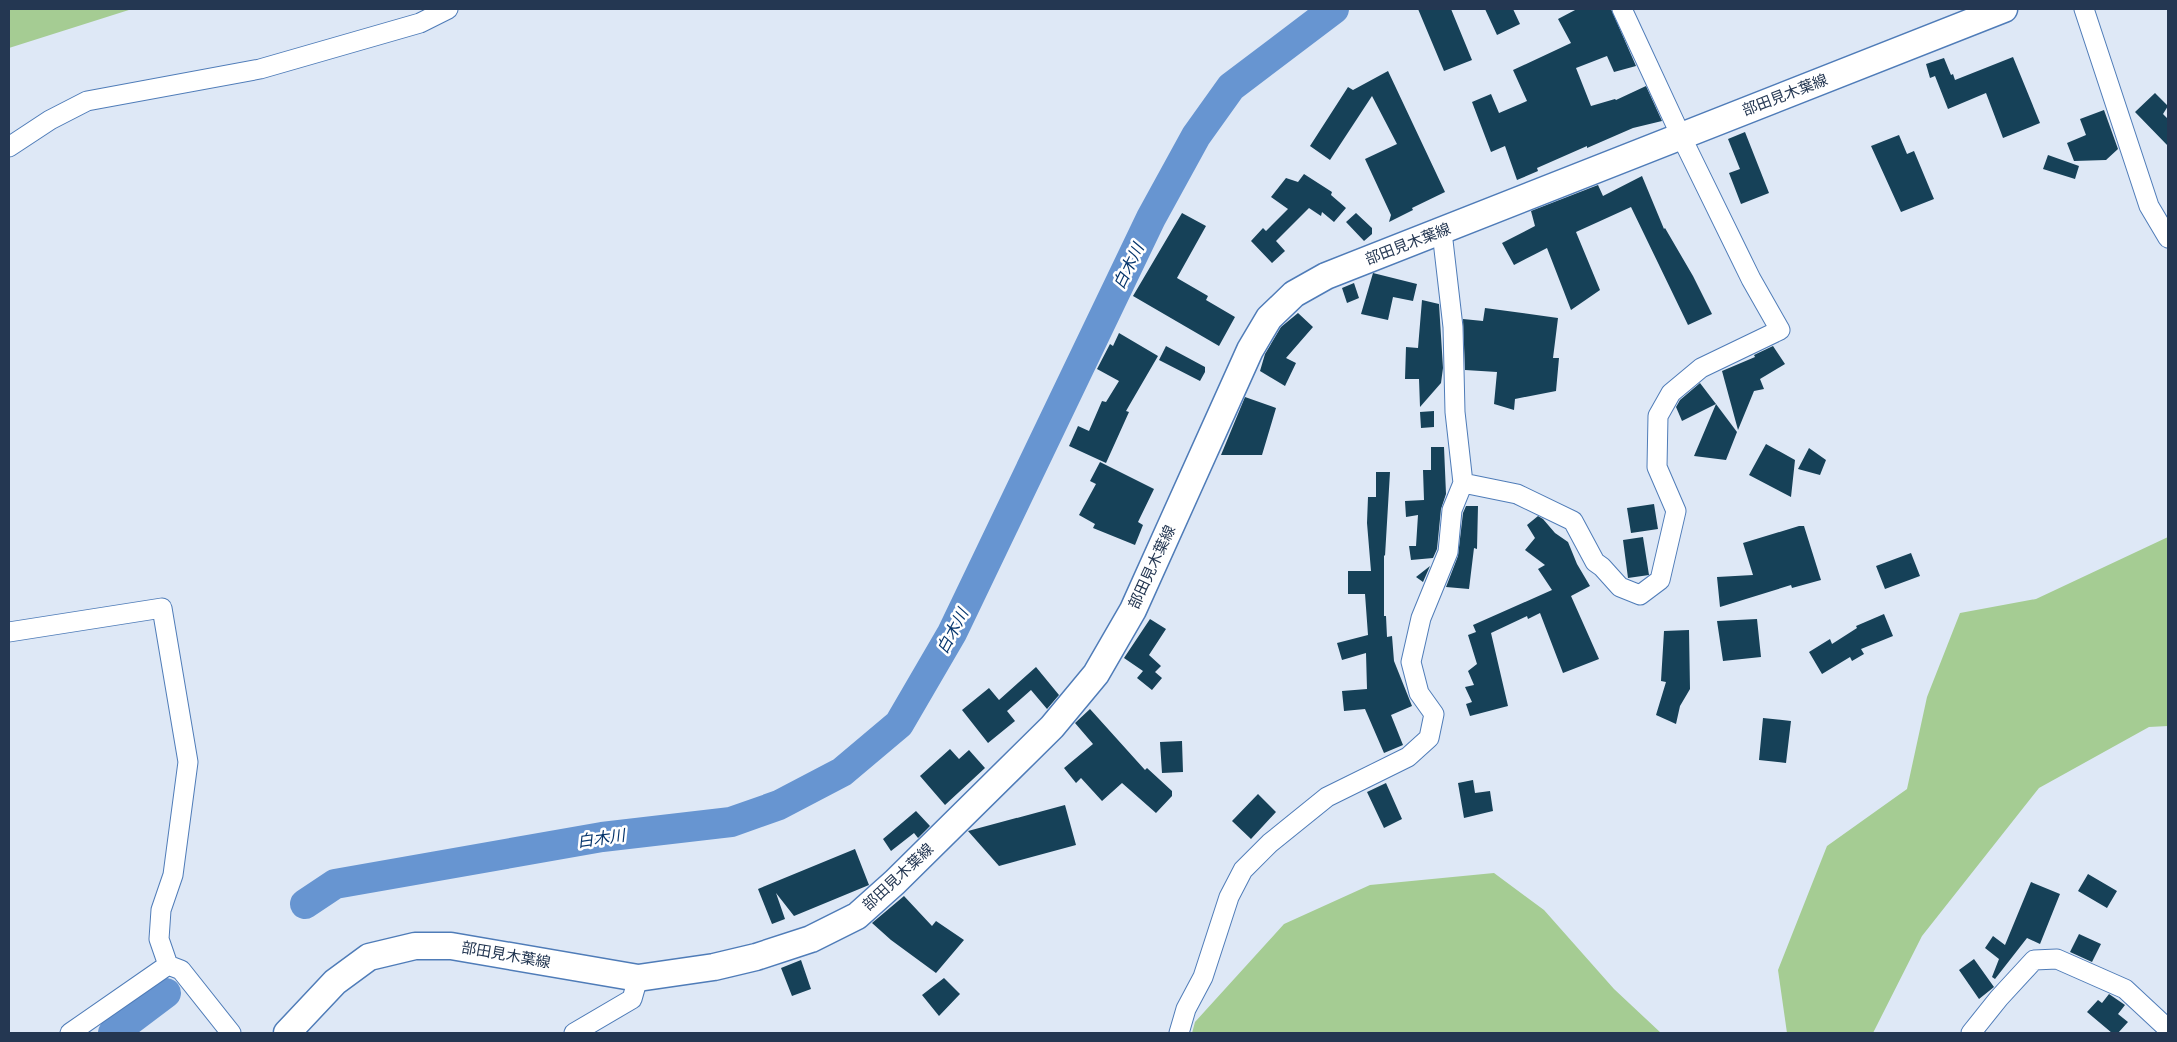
<svg xmlns="http://www.w3.org/2000/svg" width="2177" height="1042" font-family="'Libre Baskerville','Noto Sans JP',serif">
<style>
.green{fill:#a5cc93}
.lines{fill:none;stroke-linecap:round;stroke-linejoin:round}
.river{stroke:#6795d1;stroke-width:30}
.building{fill:#164158}
.street-casing{stroke:#4f7cb8;stroke-width:21}
.secondary-casing{stroke:#4f7cb8;stroke-width:29}
.street{stroke:#fff;stroke-width:19}
.secondary{stroke:#fff;stroke-width:26}
.labels{text-anchor:middle;stroke-width:5;stroke-linejoin:round;paint-order:stroke}
.street-label{font-size:15px;fill:#243752;stroke:#fff}
.water-label{font-size:16px;font-style:italic;fill:#07366d;stroke:#fff}
</style>
<rect width="100%" height="100%" fill="#dee8f6"/>
<!-- green -->
<path class="green" d="M 9,9 L 132,9 L 9,48 Z
M 2168,537 L 2168,726 L 2149,727 L 2039,788 L 1922,936 L 1873,1033 L 1787,1033 L 1778,970 L 1827,846 L 1907,789 L 1927,697 L 1960,613 L 2036,599 Z
M 1494,873 L 1544,910 L 1614,989 L 1661,1033 L 1192,1033 L 1195,1022 L 1284,924 L 1370,885 Z"/>
<g class="lines">
<!-- river -->
<path class="river" d="M 305,904 L 335,884 L 602,837 L 731,822 L 779,805 L 842,772 L 899,724 L 952,633 L 1151,218 L 1196,136 L 1231,87 L 1334,9
M 113,1033 L 166,993"/>
</g>
<!-- building -->
<path class="building" d="M 1418,9 L 1451,9 L 1472,60 L 1444,71 Z
M 1485,9 L 1513,9 L 1520,24 L 1497,35 Z
M 1577,9 L 1611,9 L 1636,66 L 1614,72 L 1607,56 L 1576,68 L 1591,106 L 1615,99 L 1616,100 L 1646,86 L 1662,121 L 1633,128 L 1587,148 L 1587,146 L 1537,168 L 1538,171 L 1517,180 L 1505,146 L 1491,152 L 1472,102 L 1491,94 L 1499,113 L 1527,101 L 1513,70 L 1571,43 L 1558,19 Z
M 2013,57 L 2040,123 L 2003,138 L 1986,93 L 1948,109 L 1935,76 L 1930,78 L 1926,64 L 1944,58 L 1951,75 L 1953,74 L 1955,80 Z
M 1388,71 L 1445,192 L 1412,208 L 1413,210 L 1389,222 L 1391,215 L 1365,159 L 1397,144 L 1372,96 L 1330,160 L 1310,146 L 1348,87 L 1353,90 Z
M 2155,93 L 2168,106 L 2163,114 L 2168,119 L 2168,146 L 2135,112 Z
M 2104,110 L 2118,149 L 2106,160 L 2074,161 L 2067,143 L 2086,135 L 2080,119 Z
M 1745,132 L 1769,193 L 1741,204 L 1729,173 L 1740,169 L 1728,139 Z
M 1899,135 L 1907,154 L 1914,151 L 1934,199 L 1901,212 L 1871,146 Z
M 2048,155 L 2079,166 L 2075,179 L 2043,169 Z
M 1304,174 L 1332,192 L 1331,195 L 1346,208 L 1334,222 L 1322,212 L 1321,216 L 1309,208 L 1276,241 L 1285,251 L 1272,263 L 1251,241 L 1263,228 L 1266,231 L 1288,209 L 1271,197 L 1286,178 L 1298,182 Z
M 1642,176 L 1664,229 L 1665,228 L 1693,276 L 1712,314 L 1688,325 L 1631,207 L 1576,232 L 1600,290 L 1571,310 L 1547,248 L 1514,265 L 1502,243 L 1535,226 L 1531,211 L 1598,185 L 1603,196 Z
M 1182,213 L 1206,226 L 1177,278 L 1208,296 L 1206,300 L 1235,317 L 1219,346 L 1133,296 Z
M 1356,213 L 1372,228 L 1372,234 L 1364,241 L 1346,222 Z
M 1373,273 L 1417,284 L 1413,301 L 1393,297 L 1388,320 L 1361,314 Z
M 1354,283 L 1359,298 L 1347,303 L 1342,288 Z
M 1422,300 L 1439,304 L 1443,368 L 1441,383 L 1420,407 L 1419,379 L 1405,379 L 1406,347 L 1418,348 Z
M 1485,308 L 1558,318 L 1553,358 L 1559,358 L 1556,391 L 1515,399 L 1514,410 L 1494,404 L 1497,372 L 1465,370 L 1463,319 L 1483,321 Z
M 1298,313 L 1313,327 L 1286,358 L 1296,363 L 1285,386 L 1260,371 L 1265,354 L 1281,327 Z
M 1119,333 L 1158,356 L 1126,411 L 1129,412 L 1106,463 L 1069,446 L 1078,426 L 1089,431 L 1102,401 L 1106,402 L 1119,381 L 1097,369 L 1110,344 L 1113,346 Z
M 1166,346 L 1205,367 L 1205,372 L 1200,381 L 1159,360 Z
M 1773,346 L 1785,364 L 1760,379 L 1764,389 L 1754,391 L 1738,430 L 1722,371 L 1755,357 L 1754,355 Z
M 1700,383 L 1716,404 L 1682,421 L 1676,407 L 1680,400 Z
M 1245,397 L 1276,408 L 1262,455 L 1221,455 Z
M 1716,404 L 1737,432 L 1726,460 L 1694,456 Z
M 1434,411 L 1434,427 L 1421,428 L 1420,412 Z
M 1766,444 L 1795,460 L 1791,497 L 1749,475 Z
M 1431,447 L 1444,447 L 1446,494 L 1441,509 L 1437,549 L 1433,558 L 1411,560 L 1409,546 L 1416,546 L 1418,515 L 1406,517 L 1405,501 L 1424,500 L 1423,470 L 1431,470 Z
M 1809,448 L 1826,460 L 1820,475 L 1798,469 Z
M 1100,462 L 1154,489 L 1138,522 L 1143,525 L 1135,545 L 1093,528 L 1095,524 L 1079,515 L 1096,484 L 1090,481 Z
M 1376,472 L 1390,472 L 1385,556 L 1384,555 L 1384,616 L 1386,616 L 1387,637 L 1392,636 L 1394,661 L 1412,706 L 1391,715 L 1403,745 L 1384,753 L 1365,709 L 1344,711 L 1342,691 L 1367,689 L 1366,653 L 1342,660 L 1337,643 L 1368,635 L 1365,594 L 1348,594 L 1348,571 L 1371,571 L 1367,523 L 1368,497 L 1376,497 Z
M 1654,504 L 1658,529 L 1631,533 L 1627,508 Z
M 1466,506 L 1478,506 L 1477,549 L 1474,548 L 1469,589 L 1446,587 L 1458,556 L 1463,513 Z
M 1538,516 L 1543,519 L 1555,533 L 1568,542 L 1577,564 L 1590,586 L 1571,596 L 1599,659 L 1563,673 L 1540,613 L 1528,619 L 1527,616 L 1491,633 L 1508,706 L 1470,716 L 1466,704 L 1472,702 L 1465,687 L 1474,685 L 1468,671 L 1477,664 L 1468,635 L 1476,632 L 1473,625 L 1552,590 L 1538,569 L 1545,565 L 1525,550 L 1535,538 L 1527,525 Z
M 1799,526 L 1804,526 L 1821,580 L 1792,588 L 1791,585 L 1720,607 L 1717,577 L 1753,575 L 1743,543 Z
M 1643,537 L 1649,575 L 1628,578 L 1623,540 Z
M 1911,553 L 1920,576 L 1885,589 L 1876,566 Z
M 1430,566 L 1423,582 L 1416,577 Z
M 1884,614 L 1893,636 L 1861,649 L 1864,654 L 1852,661 L 1850,657 L 1822,674 L 1809,652 L 1830,639 L 1832,644 L 1857,628 L 1856,626 Z
M 1150,619 L 1166,629 L 1149,655 L 1161,666 L 1155,672 L 1162,678 L 1152,690 L 1137,678 L 1143,671 L 1124,658 Z
M 1757,619 L 1761,657 L 1723,661 L 1717,621 Z
M 1689,630 L 1690,689 L 1680,706 L 1676,724 L 1656,715 L 1666,682 L 1661,681 L 1664,631 Z
M 1036,667 L 1059,695 L 1047,709 L 1031,690 L 1007,711 L 1015,721 L 988,743 L 962,710 L 989,688 L 999,700 Z
M 1090,709 L 1145,770 L 1147,768 L 1172,791 L 1172,796 L 1156,813 L 1122,783 L 1102,801 L 1081,778 L 1076,783 L 1064,768 L 1093,744 L 1075,723 Z
M 1763,718 L 1791,721 L 1786,763 L 1759,760 Z
M 1182,741 L 1183,772 L 1162,773 L 1160,742 Z
M 950,749 L 959,759 L 969,750 L 985,768 L 945,805 L 920,776 Z
M 1473,780 L 1475,793 L 1490,791 L 1493,811 L 1464,818 L 1458,783 Z
M 1386,783 L 1402,819 L 1384,828 L 1367,792 Z
M 1258,794 L 1276,812 L 1251,839 L 1232,821 Z
M 1065,805 L 1076,845 L 999,866 L 968,831 Z
M 916,811 L 930,826 L 918,838 L 914,833 L 891,851 L 883,839 Z
M 855,849 L 869,885 L 794,916 L 776,893 L 785,919 L 772,924 L 758,889 Z
M 2088,874 L 2117,891 L 2107,908 L 2078,891 Z
M 2031,882 L 2060,894 L 2040,944 L 2027,938 L 1995,979 L 1992,977 L 1999,959 L 1985,948 L 1993,936 L 2005,945 Z
M 904,896 L 932,926 L 936,921 L 964,940 L 936,973 L 891,940 L 872,923 Z
M 2079,934 L 2101,944 L 2092,962 L 2070,952 Z
M 1974,959 L 1994,987 L 1979,999 L 1959,970 Z
M 801,960 L 811,989 L 792,996 L 781,968 Z
M 944,978 L 960,994 L 939,1016 L 922,995 Z
M 2109,994 L 2125,1005 L 2118,1014 L 2128,1022 L 2118,1033 L 2112,1033 L 2087,1012 L 2098,1000 L 2102,1003 Z"/>
<g class="lines">
<defs>
<path id="street" d="M 2084,9 L 2149,206 L 2168,238
M 9,147 L 50,120 L 87,101 L 260,69 L 420,23 L 448,9
M 1463,483 L 1517,494 L 1573,521 L 1595,562 L 1602,567 L 1620,587 L 1640,595 L 1660,580 L 1676,511 L 1657,467 L 1658,416 L 1671,393 L 1701,368 L 1780,330 L 1751,279 L 1681,136 L 1622,9
M 9,632 L 162,608 L 188,762 L 173,875 L 161,910 L 159,939 L 168,965 L 181,970 L 231,1033
M 70,1033 L 168,965
M 574,1033 L 632,999 L 638,978
M 1179,1033 L 1186,1009 L 1203,977 L 1229,897 L 1243,870 L 1270,843 L 1327,797 L 1408,757 L 1429,738 L 1434,714 L 1419,693 L 1411,662 L 1421,618 L 1448,552 L 1452,510 L 1463,483 L 1455,412 L 1453,327 L 1442,232
M 1971,1033 L 1999,998 L 2034,960 L 2057,959 L 2125,989 L 2168,1029"/>
<path id="secondary" d="M 287,1033 L 335,982 L 369,957 L 415,946 L 451,946 L 638,978 L 714,967 L 756,957 L 811,939 L 857,916 L 895,882 L 1052,727 L 1096,674 L 1133,610 L 1250,350 L 1269,318 L 1294,294 L 1326,276 L 2004,9"/>
</defs>
<!-- street casing -->
<use href="#street" class="street-casing"/>
<!-- secondary casing -->
<use href="#secondary" class="secondary-casing"/>
<!-- street -->
<use href="#street" class="street"/>
<!-- secondary -->
<use href="#secondary" class="secondary"/>
</g>
<g class="labels">
<!-- street labels -->
<g class="street-label">
<text transform="translate(1785 95) rotate(-21)" y="5">部田見木葉線</text>
<text transform="translate(1408 244) rotate(-21)" y="5">部田見木葉線</text>
<text transform="translate(1152 567) rotate(-65)" y="5">部田見木葉線</text>
<text transform="translate(898 877) rotate(-43)" y="5">部田見木葉線</text>
<text transform="translate(506 955) rotate(10)" y="5">部田見木葉線</text>
</g>
<!-- water labels -->
<g class="water-label">
<text transform="translate(1128 266) rotate(-64)" y="6">白木川</text>
<text transform="translate(952 631) rotate(-62)" y="6">白木川</text>
<text transform="translate(601 838) rotate(-8)" y="6">白木川</text>
</g>
</g>
<!-- border -->
<rect width="2177" height="1042" fill="none" stroke="#243752" stroke-width="20"/>
</svg>
